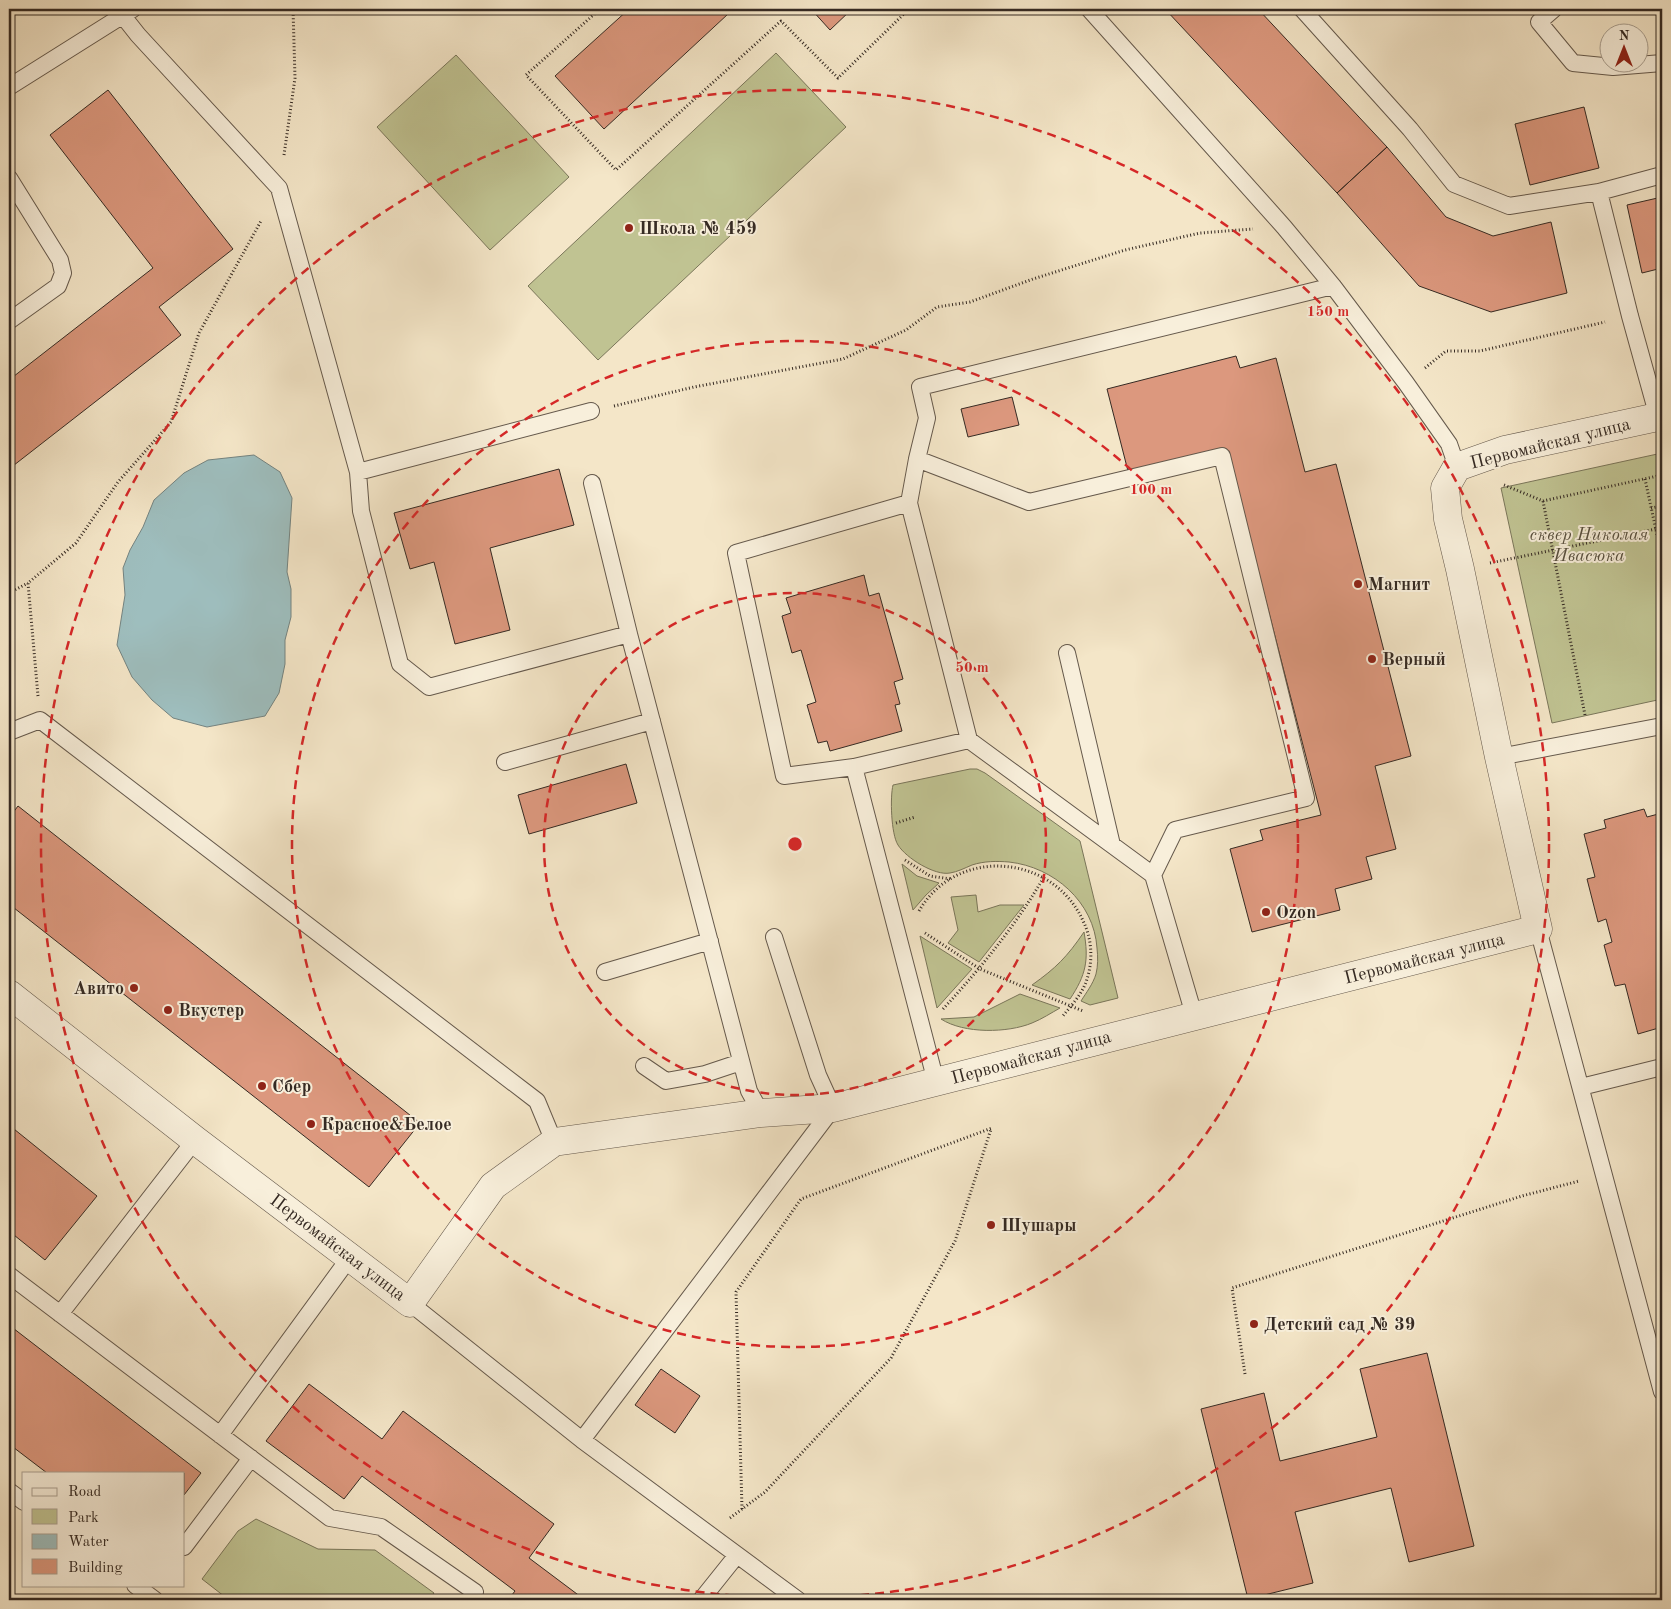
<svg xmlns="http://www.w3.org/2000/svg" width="1671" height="1609" font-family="'Old Standard TT',serif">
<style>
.green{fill:#c0c392;stroke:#7a765a}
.water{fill:#9ebebe;stroke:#748380}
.building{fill:#dc987e;stroke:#352a23}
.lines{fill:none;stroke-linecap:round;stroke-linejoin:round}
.lane-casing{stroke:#65594c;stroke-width:18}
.street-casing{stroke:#65594c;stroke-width:29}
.path{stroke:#352a23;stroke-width:3;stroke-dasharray:1 2.5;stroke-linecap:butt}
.lane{stroke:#f8efdb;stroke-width:16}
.street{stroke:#f8efdb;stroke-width:28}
.ring{fill:none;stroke:#d62828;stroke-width:2.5;stroke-dasharray:9 6}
.poi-dot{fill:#8f2418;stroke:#f8efdb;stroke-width:2}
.labels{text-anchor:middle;stroke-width:4;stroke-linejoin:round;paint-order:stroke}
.poi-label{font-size:18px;font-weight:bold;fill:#352a23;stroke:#f8efdb;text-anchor:start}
.street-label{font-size:18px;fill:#352a23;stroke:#f8efdb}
.park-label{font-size:18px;font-style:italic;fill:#58503f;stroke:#f8efdb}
.centre{fill:#d62828;stroke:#f8efdb;stroke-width:2.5}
.ring-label{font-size:15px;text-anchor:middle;font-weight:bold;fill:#d62828;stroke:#f8efdb;stroke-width:4;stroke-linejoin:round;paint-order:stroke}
</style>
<rect width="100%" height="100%" fill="#f4e6c8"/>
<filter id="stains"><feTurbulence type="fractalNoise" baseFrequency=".004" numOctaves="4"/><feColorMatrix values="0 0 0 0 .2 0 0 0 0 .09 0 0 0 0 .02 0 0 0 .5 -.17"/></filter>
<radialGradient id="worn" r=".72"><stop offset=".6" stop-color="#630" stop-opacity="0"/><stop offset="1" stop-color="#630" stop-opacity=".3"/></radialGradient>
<!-- green -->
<path class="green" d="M 776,53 L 846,127 L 598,360 L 528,286 Z
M 456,55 L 569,177 L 490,250 L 377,127 Z
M 1662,453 L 1662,699 L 1552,723 L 1501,488 Z
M 970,769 L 977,769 L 985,773 L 1080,841 L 1118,998 L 1090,1005 L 1081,1001 C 1086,993 1093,984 1096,974 C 1098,966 1098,957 1097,948 C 1094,902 1054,867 1009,862 C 997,861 984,861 972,865 C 965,868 957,872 950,873 C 935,876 906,858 898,845 C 891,834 890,797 893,785 Z
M 902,864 L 917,876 L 939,883 L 926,895 L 913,910 Z
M 976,895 L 978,912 L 1000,905 L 1024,905 L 979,962 L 948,943 L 958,930 L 951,897 Z
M 1084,932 C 1089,960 1086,975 1070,999 L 1032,985 C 1056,968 1067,957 1084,932 Z
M 920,936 L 972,969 L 937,1008 Z
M 1020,994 L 1060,1008 C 1051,1013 1042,1019 1032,1023 C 1008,1033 964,1034 941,1019 L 974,1017 Z
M 256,1519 L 318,1549 L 375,1550 L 434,1593 L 429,1600 L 229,1600 L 202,1579 L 238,1531 Z"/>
<!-- water -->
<path class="water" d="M 254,455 L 280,472 L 292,498 L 287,572 L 291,589 L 291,617 L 285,640 L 285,664 L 279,693 L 265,716 L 207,727 L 173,718 L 152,700 L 132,677 L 117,645 L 125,595 L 123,568 L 130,550 L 143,527 L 154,500 L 184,473 L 208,460 Z"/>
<!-- building -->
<path class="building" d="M 48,9 L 82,9 L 82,13 L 48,13 Z
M 629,9 L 723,9 L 728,14 L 604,129 L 555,76 Z
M 811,9 L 852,9 L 830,30 Z
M 1165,9 L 1258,9 L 1387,147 L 1337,193 Z
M 108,90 L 233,249 L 159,307 L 181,335 L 9,469 L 9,380 L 153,268 L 50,135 Z
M 1584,107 L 1599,168 L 1530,185 L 1515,124 Z
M 1387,147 L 1446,217 L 1493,236 L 1551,222 L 1567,293 L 1491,312 L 1419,286 L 1337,193 Z
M 1662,197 L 1662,268 L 1642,273 L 1627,205 Z
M 1236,356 L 1240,368 L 1276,358 L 1305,472 L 1336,464 L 1411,756 L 1375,766 L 1396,849 L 1366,857 L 1372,879 L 1335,889 L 1340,910 L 1252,932 L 1230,849 L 1263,840 L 1260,830 L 1321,815 L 1227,450 L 1129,475 L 1107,389 Z
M 1012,397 L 1019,425 L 968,437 L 961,409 Z
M 559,469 L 574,525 L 490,548 L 510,630 L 455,644 L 434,562 L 410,569 L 394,513 Z
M 864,575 L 869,596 L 879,593 L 903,679 L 894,682 L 900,704 L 895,705 L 902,731 L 830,751 L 827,741 L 818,743 L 807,705 L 816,702 L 801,650 L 792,653 L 782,616 L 791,613 L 786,598 Z
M 626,764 L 637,803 L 529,834 L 518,795 Z
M 18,806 L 420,1123 L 369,1187 L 9,904 L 9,818 Z
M 1644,809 L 1647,817 L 1662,813 L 1662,1027 L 1638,1034 L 1625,984 L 1615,986 L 1604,945 L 1612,942 L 1606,919 L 1598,922 L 1587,879 L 1595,877 L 1584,834 L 1606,828 L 1604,820 Z
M 9,1125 L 97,1196 L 45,1260 L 9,1231 Z
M 9,1325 L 201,1473 L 184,1495 L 184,1473 L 47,1473 L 9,1444 Z
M 1427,1353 L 1474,1546 L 1409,1562 L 1391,1488 L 1295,1512 L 1313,1583 L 1248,1599 L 1201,1409 L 1264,1393 L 1280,1461 L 1377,1437 L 1360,1369 Z
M 661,1369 L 700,1396 L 675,1433 L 635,1405 Z
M 309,1384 L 382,1439 L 403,1411 L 554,1524 L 529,1558 L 585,1600 L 508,1600 L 515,1591 L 362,1476 L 344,1499 L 266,1441 Z"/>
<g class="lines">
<defs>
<path id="lane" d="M 1089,9 L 1284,227 L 1333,286 L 1406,383 L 1449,444 L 1457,467
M 1302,9 L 1410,129 L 1454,184 L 1509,206 L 1599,192 L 1630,316 L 1658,417
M 1554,9 L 1539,22 L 1573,63 L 1613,67 L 1662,63
M 123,16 L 138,35 L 279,188 L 358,472 L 361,511 L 400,664 L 429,687 L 629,634 L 592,483
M 9,87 L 133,9
M 9,178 L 60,260 L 63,273 L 58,286 L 9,321
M 1599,192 L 1662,175
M 917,459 L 909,503 L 969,740 L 1153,875
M 358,472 L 591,411
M 909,503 L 736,553 L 784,776 L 854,767 L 969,740
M 629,634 L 749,1091 L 761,1113
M 1067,653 L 1112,845
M 9,732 L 40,720 L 537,1101 L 554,1142
M 1499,757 L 1662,726
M 505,762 L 652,721
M 854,767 L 936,1082
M 1538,929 L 1662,1392
M 605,972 L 710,941
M 1194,1015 L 1153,875 L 1175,830 L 1306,798 L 1222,456 L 1029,502 L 917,459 L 927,418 L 920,387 L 1333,286
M 644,1066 L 666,1081 L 705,1074 L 741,1062
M 1581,1087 L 1662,1067
M 9,1275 L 330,1518 L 381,1527 L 475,1592 L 468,1600
M 410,1303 L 582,1440 L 798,1600
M 60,1314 L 195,1140
M 220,1435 L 350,1257
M 582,1440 L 833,1108 L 818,1075 L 774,937
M 9,1491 L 24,1502
M 184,1547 L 251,1458
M 135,1585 L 155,1600
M 701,1600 L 737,1555"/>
<path id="street" d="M 9,994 L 195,1140 L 410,1303 L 493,1186 L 554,1142 L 761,1113 L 833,1108 L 1538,929 L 1499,757 L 1460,569 L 1448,519 L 1445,488 L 1457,467 L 1505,450 L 1662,416"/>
</defs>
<!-- lane casing -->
<use href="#lane" class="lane-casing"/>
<!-- street casing -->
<use href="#street" class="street-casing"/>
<!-- path -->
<path class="path" d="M 600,9 L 526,75 L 616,170 L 781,21 L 838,78 L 909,9
M 284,155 L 295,78 L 293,9
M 1425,368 L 1446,351 L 1480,351 L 1605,322
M 614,406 L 694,387 L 843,359 L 906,330 L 937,307 L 970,302 L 1033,279 L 1125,250 L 1200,233 L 1253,229
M 1645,479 L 1662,558
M 1504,485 L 1543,501 L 1662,475
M 1543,501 L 1585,715
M 1651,508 L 1662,506
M 1490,563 L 1656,529
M 9,593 L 28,583
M 38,696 L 28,583 L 76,543 L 118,482 L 171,422 L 199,333 L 261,221
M 896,823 L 915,817
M 905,860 L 930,876 L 951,879
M 919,911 C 957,845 1055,854 1084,923 C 1092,940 1093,961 1087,979 C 1083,993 1071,1006 1062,1017
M 925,933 L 980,969 L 1083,1011
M 943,1009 C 981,968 1016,925 1044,877
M 1245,1374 L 1232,1288 L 1522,1196 L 1579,1181
M 742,1509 L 736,1292 L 801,1199 L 992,1128
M 730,1518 L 765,1492 L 891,1358 L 955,1241 L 991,1129"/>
<!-- lane -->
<use href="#lane" class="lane"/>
<!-- street -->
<use href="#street" class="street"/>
</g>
<!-- distance rings -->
<g class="ring">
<circle cx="795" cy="844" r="251"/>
<circle cx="795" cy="844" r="503"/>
<circle cx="795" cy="844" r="754"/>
</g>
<!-- markers -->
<g class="poi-dot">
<circle cx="629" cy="228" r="5"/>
<circle cx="1358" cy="584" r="5"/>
<circle cx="1372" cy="659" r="5"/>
<circle cx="1266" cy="912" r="5"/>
<circle cx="134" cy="988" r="5"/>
<circle cx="168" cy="1010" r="5"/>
<circle cx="262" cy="1086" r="5"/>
<circle cx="311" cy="1124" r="5"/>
<circle cx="991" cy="1225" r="5"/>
<circle cx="1254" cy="1324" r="5"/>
</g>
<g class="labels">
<!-- poi labels -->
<g class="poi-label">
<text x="639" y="234">Школа № 459</text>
<text x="1368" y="590">Магнит</text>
<text x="1382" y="665">Верный</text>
<text x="1276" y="918">Ozon</text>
<text x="124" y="994" text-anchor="end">Авито</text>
<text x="178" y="1016">Вкустер</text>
<text x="272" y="1092">Сбер</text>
<text x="321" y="1130">Красное&amp;Белое</text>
<text x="1001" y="1231">Шушары</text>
<text x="1264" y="1330">Детский сад № 39</text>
</g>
<!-- street labels -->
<g class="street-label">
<text transform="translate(1550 443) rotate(-14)" y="6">Первомайская улица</text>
<text transform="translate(1424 958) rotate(-14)" y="6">Первомайская улица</text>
<text transform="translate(1031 1057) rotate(-15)" y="6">Первомайская улица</text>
<text transform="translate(338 1247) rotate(37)" y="6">Первомайская улица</text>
</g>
<!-- park labels -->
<g class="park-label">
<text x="1589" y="540">сквер Николая<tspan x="1589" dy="21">Ивасюка</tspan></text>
</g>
</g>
<circle cx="795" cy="844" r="8" class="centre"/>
<g class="ring-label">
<text x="1328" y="316">150 m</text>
<text x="1151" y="494">100 m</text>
<text x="972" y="672">50 m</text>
</g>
<!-- margin -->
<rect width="1671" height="1609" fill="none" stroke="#f4e6c8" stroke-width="30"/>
<rect x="10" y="10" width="1651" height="1589" fill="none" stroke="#352a23" stroke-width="2.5"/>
<rect x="15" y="15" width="1641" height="1579" fill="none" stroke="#352a23"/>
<!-- legend -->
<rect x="22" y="1472" width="162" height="115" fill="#f8efdb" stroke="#aaa091"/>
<rect x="32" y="1488" width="25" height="8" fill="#f8efdb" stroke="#aaa091"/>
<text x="68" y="1496" font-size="15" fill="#352a23">Road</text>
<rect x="32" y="1509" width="25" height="15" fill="#c0c392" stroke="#aaa091"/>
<text x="68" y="1522" font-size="15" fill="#352a23">Park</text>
<rect x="32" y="1534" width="25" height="15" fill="#9ebebe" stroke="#aaa091"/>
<text x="68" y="1546" font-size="15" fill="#352a23">Water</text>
<rect x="32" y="1559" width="25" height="15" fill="#dc987e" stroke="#aaa091"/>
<text x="68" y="1572" font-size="15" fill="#352a23">Building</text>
<!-- north arrow -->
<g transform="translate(1624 48)"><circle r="24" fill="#f8efdb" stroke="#aaa091"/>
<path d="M0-4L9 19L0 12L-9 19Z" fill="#8f2418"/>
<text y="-8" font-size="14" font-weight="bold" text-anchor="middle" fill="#352a23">N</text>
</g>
<rect width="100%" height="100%" filter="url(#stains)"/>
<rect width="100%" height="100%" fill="url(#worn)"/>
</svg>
